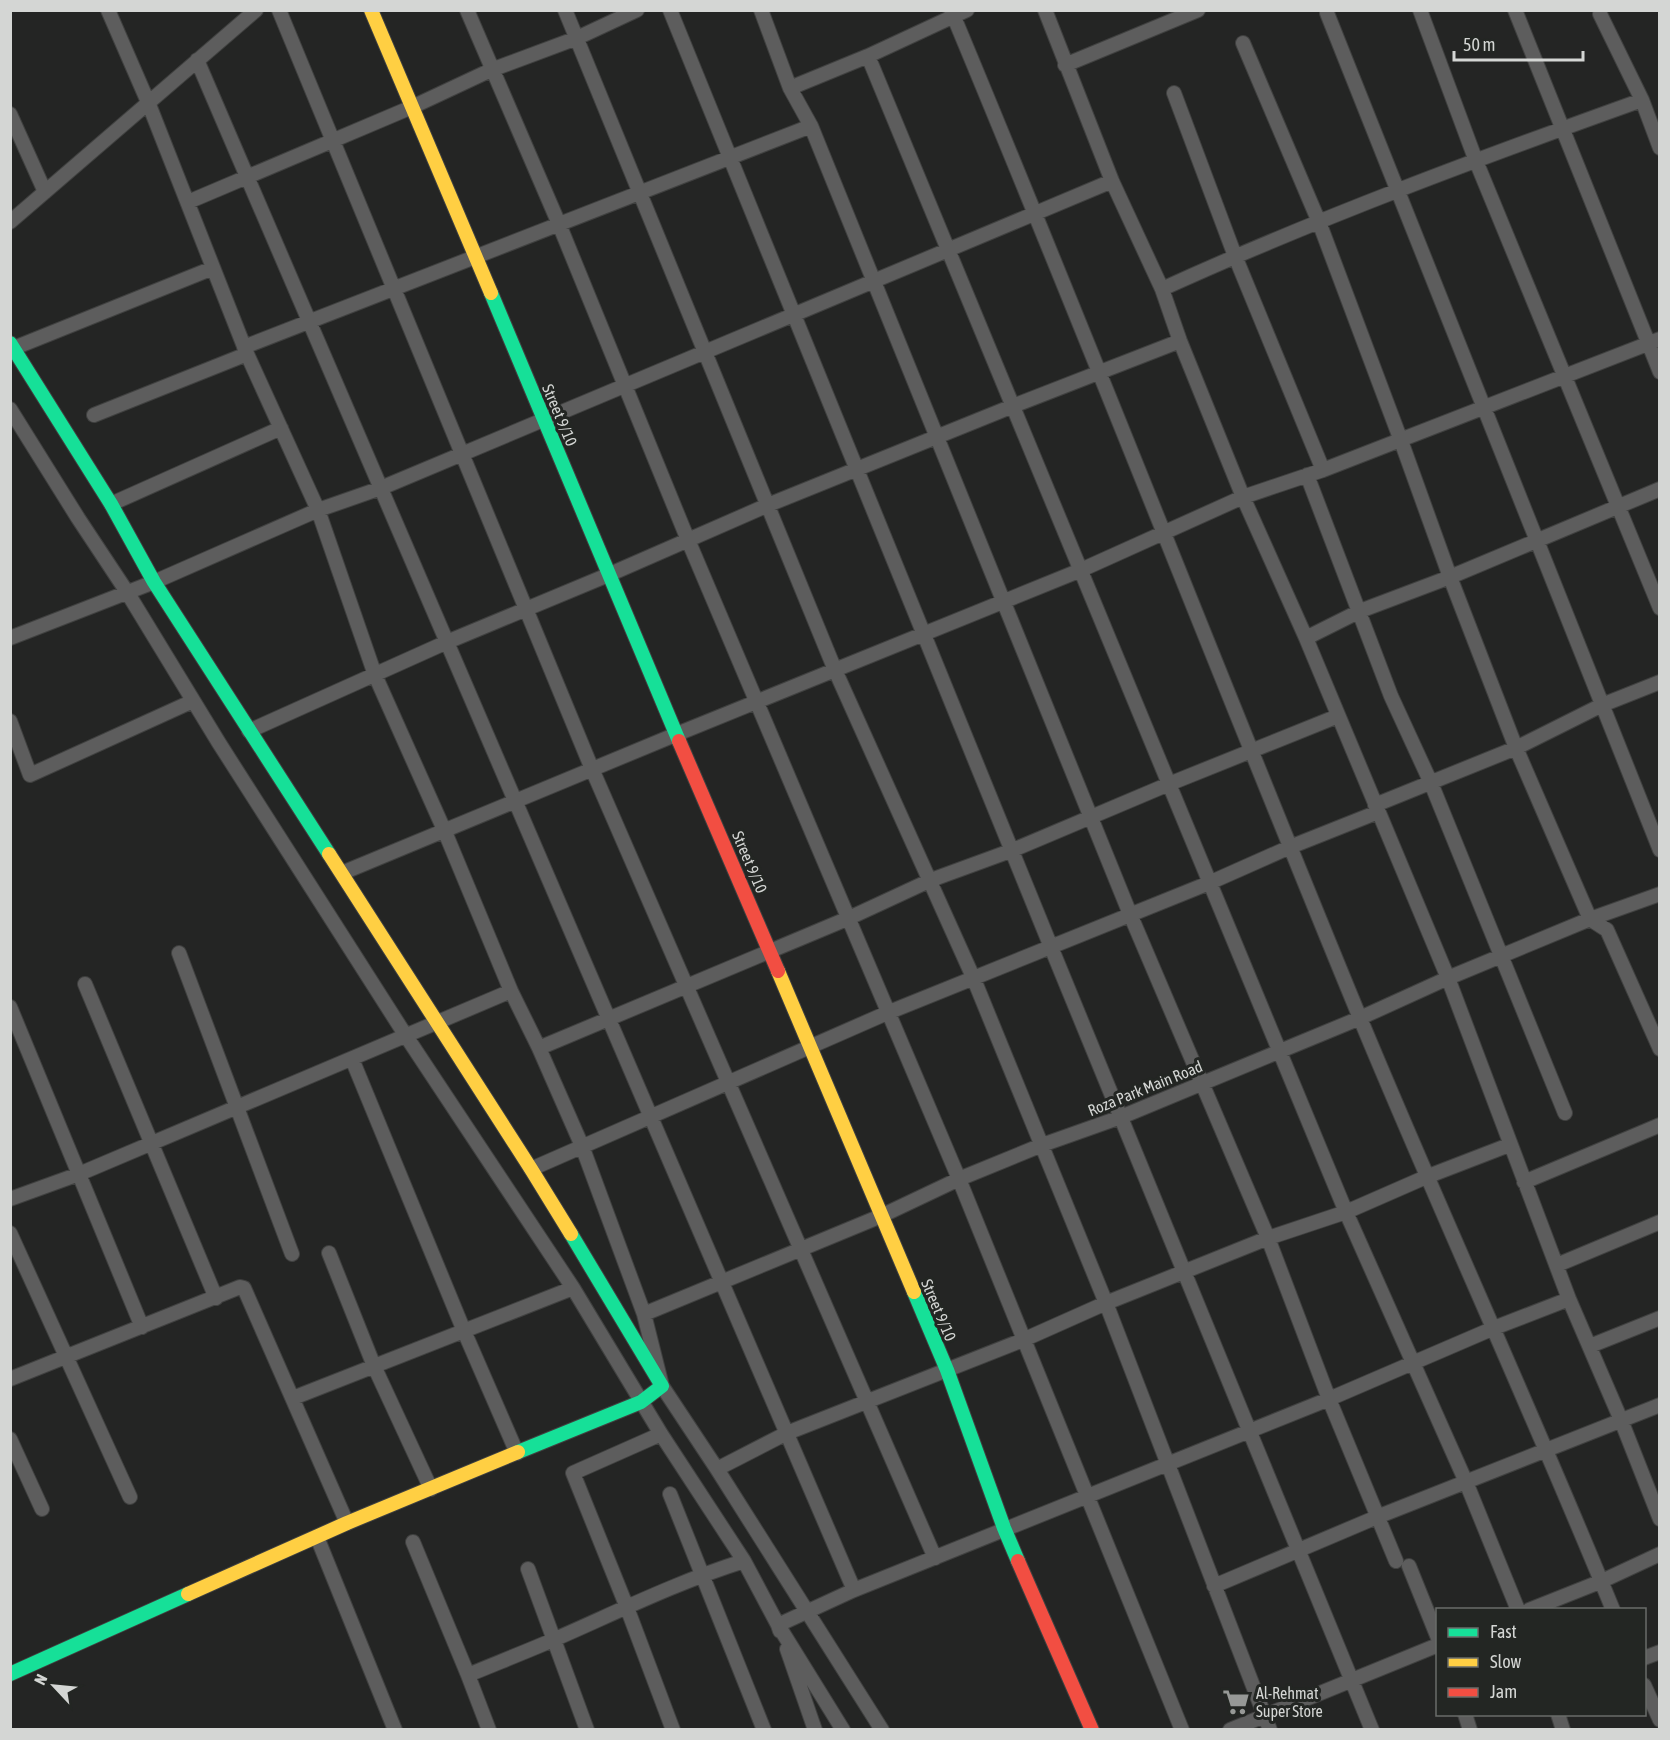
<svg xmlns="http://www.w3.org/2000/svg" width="1670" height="1740" font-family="'Asap Condensed',sans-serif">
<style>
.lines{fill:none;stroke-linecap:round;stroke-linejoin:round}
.street-casing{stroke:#404140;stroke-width:16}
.fast-casing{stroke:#404140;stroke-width:16}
.slow-casing{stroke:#404140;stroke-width:16}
.jam-casing{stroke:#404140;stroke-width:16}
.street{stroke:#5d5d5d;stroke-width:14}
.fast{stroke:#16e098;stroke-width:14}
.slow{stroke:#ffcf43;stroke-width:14}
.jam{stroke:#f24e42;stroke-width:14}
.labels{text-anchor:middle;stroke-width:6;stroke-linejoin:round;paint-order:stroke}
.street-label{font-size:16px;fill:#d4d6d4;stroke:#232623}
.poi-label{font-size:16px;fill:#d4d6d4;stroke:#232623;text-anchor:start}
</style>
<rect width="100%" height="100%" fill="#242524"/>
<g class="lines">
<defs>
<path id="street" d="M 108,10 L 148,102 L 247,354 L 318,510 L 375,675 L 445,832 L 511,991 L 539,1048 L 582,1146 L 644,1314 L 662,1386 L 717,1469 L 882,1730
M 279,10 L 592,769 L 935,1558
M 467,10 L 559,224 L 688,540 L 959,1179 L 1182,1730
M 565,10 L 835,670 L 973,977 L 1106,1303 L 1270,1730
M 670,10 L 1051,947 L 1372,1730
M 761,10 L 790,88 L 811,126 L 1130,914 L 1268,1238 L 1329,1399 L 1396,1561
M 951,10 C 1091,345 1222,683 1360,1018 C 1442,1216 1532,1411 1613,1610
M 1045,10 L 1112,181 L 1162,289 L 1180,341 L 1243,497 L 1306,638 L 1448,978 L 1569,1299 L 1621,1420 L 1660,1519
M 1420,10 L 1476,161 L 1660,608
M 1515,10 L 1660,372
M 1327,13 L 1660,850
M 1600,14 L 1642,100 L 1660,148
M 1243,43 L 1319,222 L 1400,438 L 1450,577 L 1516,748 L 1590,919 L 1607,930 L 1660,1049
M 868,56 L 1346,1212 L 1466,1482 L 1518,1610
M 197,60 L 854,1590
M 1065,65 L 1198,10
M 790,88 L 868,56 L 967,10
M 1174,93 L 1235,256 L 1323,470
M 10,114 L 45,192
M 188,202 L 412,107 L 491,70 L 577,38 L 637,10
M 10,222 L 256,10
M 1162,289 C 1318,218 1480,158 1642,100
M 244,347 L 811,126
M 14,348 L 213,268
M 10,409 L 78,518 L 127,592 L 219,743 L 406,1036 L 573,1288 L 661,1434 L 744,1561 L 778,1625 L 843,1730
M 94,415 L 247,354
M 1307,475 L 1391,696 L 1431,783 L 1565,1113
M 111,504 L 281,428
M 10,638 L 154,582 L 318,510 L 381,488 L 1112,181
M 1306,638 L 1360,611 L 1450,577 L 1660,489
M 10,721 L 30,775 L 193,701
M 249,731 L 447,642 L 608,575 L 768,505 L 1013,406 L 1180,341
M 1375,805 L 1516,748 L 1602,705 L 1660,682
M 342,873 L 677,734 L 1081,570 L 1243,497 L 1323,470 L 1660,339
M 179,953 L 292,1254
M 85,984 L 216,1298
M 10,1007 L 142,1327
M 539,1048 L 849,918 L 931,880 L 1013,850 L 1169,784 L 1338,716
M 352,1059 L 464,1331 L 517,1453
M 531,1169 L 887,1013 L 1209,883 L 1290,847 L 1378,812
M 1524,1182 L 1660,1125
M 10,1199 L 79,1174 L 511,991
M 10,1233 L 130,1497
M 329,1253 L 374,1366 L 431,1489
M 1557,1265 L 1660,1222
M 644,1314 L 881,1216 L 959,1179 L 1042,1145 L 1121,1117 L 1360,1018 L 1448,978 L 1590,919 L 1660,894
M 1590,1346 L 1660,1318
M 10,1379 L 240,1287 L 244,1288 L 347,1523
M 293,1398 L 573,1288
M 661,1434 L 573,1473 L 626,1605 L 673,1730
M 10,1439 L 42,1509
M 717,1469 L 787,1433 L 1023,1340 L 1106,1303 L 1268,1238 L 1346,1212 L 1426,1177 L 1509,1145
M 670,1494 L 764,1730
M 317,1537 L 395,1730
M 413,1542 L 468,1675
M 1409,1566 L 1438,1638
M 528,1569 L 587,1730
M 1214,1586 L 1377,1517 L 1660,1405
M 1529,1610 L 1602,1581 L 1660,1554
M 780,1631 L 778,1625 L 854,1590 L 1329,1399 L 1494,1328 L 1569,1299
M 787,1649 L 815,1730
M 1644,1658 L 1660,1652
M 1644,1685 L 1660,1720
M 1465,1714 L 1470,1730
M 1558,1714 L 1563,1730
M 489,1730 L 468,1675 C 497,1663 525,1652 553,1640 C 617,1612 677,1582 744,1561
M 1230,1730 L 1438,1645"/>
<path id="fast" d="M 491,293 L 679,741
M 10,343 L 111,504 L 154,582 L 329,854
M 914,1292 L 947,1370 L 1004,1528 L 1018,1561
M 518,1452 L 641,1402 L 662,1386 L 571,1234
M 10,1674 L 188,1594"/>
<path id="slow" d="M 371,10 L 491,293
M 329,854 L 531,1169 L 571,1234
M 778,971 L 914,1292
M 188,1594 L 347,1523 L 518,1452"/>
<path id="jam" d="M 679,741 L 778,971
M 1018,1561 L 1092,1730"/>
</defs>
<!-- street casing -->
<use href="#street" class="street-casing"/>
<!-- fast casing -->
<use href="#fast" class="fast-casing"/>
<!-- slow casing -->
<use href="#slow" class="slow-casing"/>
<!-- jam casing -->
<use href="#jam" class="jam-casing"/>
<!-- street -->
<use href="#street" class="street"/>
<!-- fast -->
<use href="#fast" class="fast"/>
<!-- slow -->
<use href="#slow" class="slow"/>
<!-- jam -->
<use href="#jam" class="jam"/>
</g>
<!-- icons -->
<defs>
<symbol id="supermarket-bare" viewBox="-9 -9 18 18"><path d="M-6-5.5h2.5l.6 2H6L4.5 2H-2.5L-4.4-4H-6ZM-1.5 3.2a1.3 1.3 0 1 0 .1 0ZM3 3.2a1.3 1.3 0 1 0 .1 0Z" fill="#969896" stroke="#232623" stroke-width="2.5" paint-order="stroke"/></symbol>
</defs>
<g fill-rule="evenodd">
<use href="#supermarket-bare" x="1217" y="1683" width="38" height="38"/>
</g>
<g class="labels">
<!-- street labels -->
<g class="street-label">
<text transform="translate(560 415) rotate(67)" y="6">Street 9/10</text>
<text transform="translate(750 862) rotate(67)" y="6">Street 9/10</text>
<text transform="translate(1145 1088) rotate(-22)" y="6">Roza Park Main Road</text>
<text transform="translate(939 1310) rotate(67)" y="6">Street 9/10</text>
</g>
<!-- poi labels -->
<g class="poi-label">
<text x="1256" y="1699">Al-Rehmat<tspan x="1256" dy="18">Super Store</tspan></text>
</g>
</g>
<!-- border -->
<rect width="1670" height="1740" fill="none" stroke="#d4d6d4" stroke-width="24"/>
<!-- legend -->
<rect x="1436" y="1608" width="210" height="108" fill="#232623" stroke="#6a6c6a" stroke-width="1.5"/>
<rect x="1448" y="1628" width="30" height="9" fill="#16e098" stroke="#6a6c6a" stroke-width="1.5"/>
<text x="1490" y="1638" font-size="18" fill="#d4d6d4">Fast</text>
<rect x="1448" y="1658" width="30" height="9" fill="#ffcf43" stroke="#6a6c6a" stroke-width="1.5"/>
<text x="1490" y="1668" font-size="18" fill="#d4d6d4">Slow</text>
<rect x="1448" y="1688" width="30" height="9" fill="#f24e42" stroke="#6a6c6a" stroke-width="1.5"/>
<text x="1490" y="1698" font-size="18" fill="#d4d6d4">Jam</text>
<!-- north arrow -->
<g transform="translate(54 1686) rotate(296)" stroke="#232623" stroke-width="4.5" paint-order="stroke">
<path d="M0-4.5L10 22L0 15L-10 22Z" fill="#d4d6d4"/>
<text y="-9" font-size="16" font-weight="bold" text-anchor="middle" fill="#d4d6d4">N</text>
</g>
<!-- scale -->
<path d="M1454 51v9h129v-9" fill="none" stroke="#d4d6d4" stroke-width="3"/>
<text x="1463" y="51" font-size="18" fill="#d4d6d4" stroke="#232623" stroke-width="4.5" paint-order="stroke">50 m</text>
</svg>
